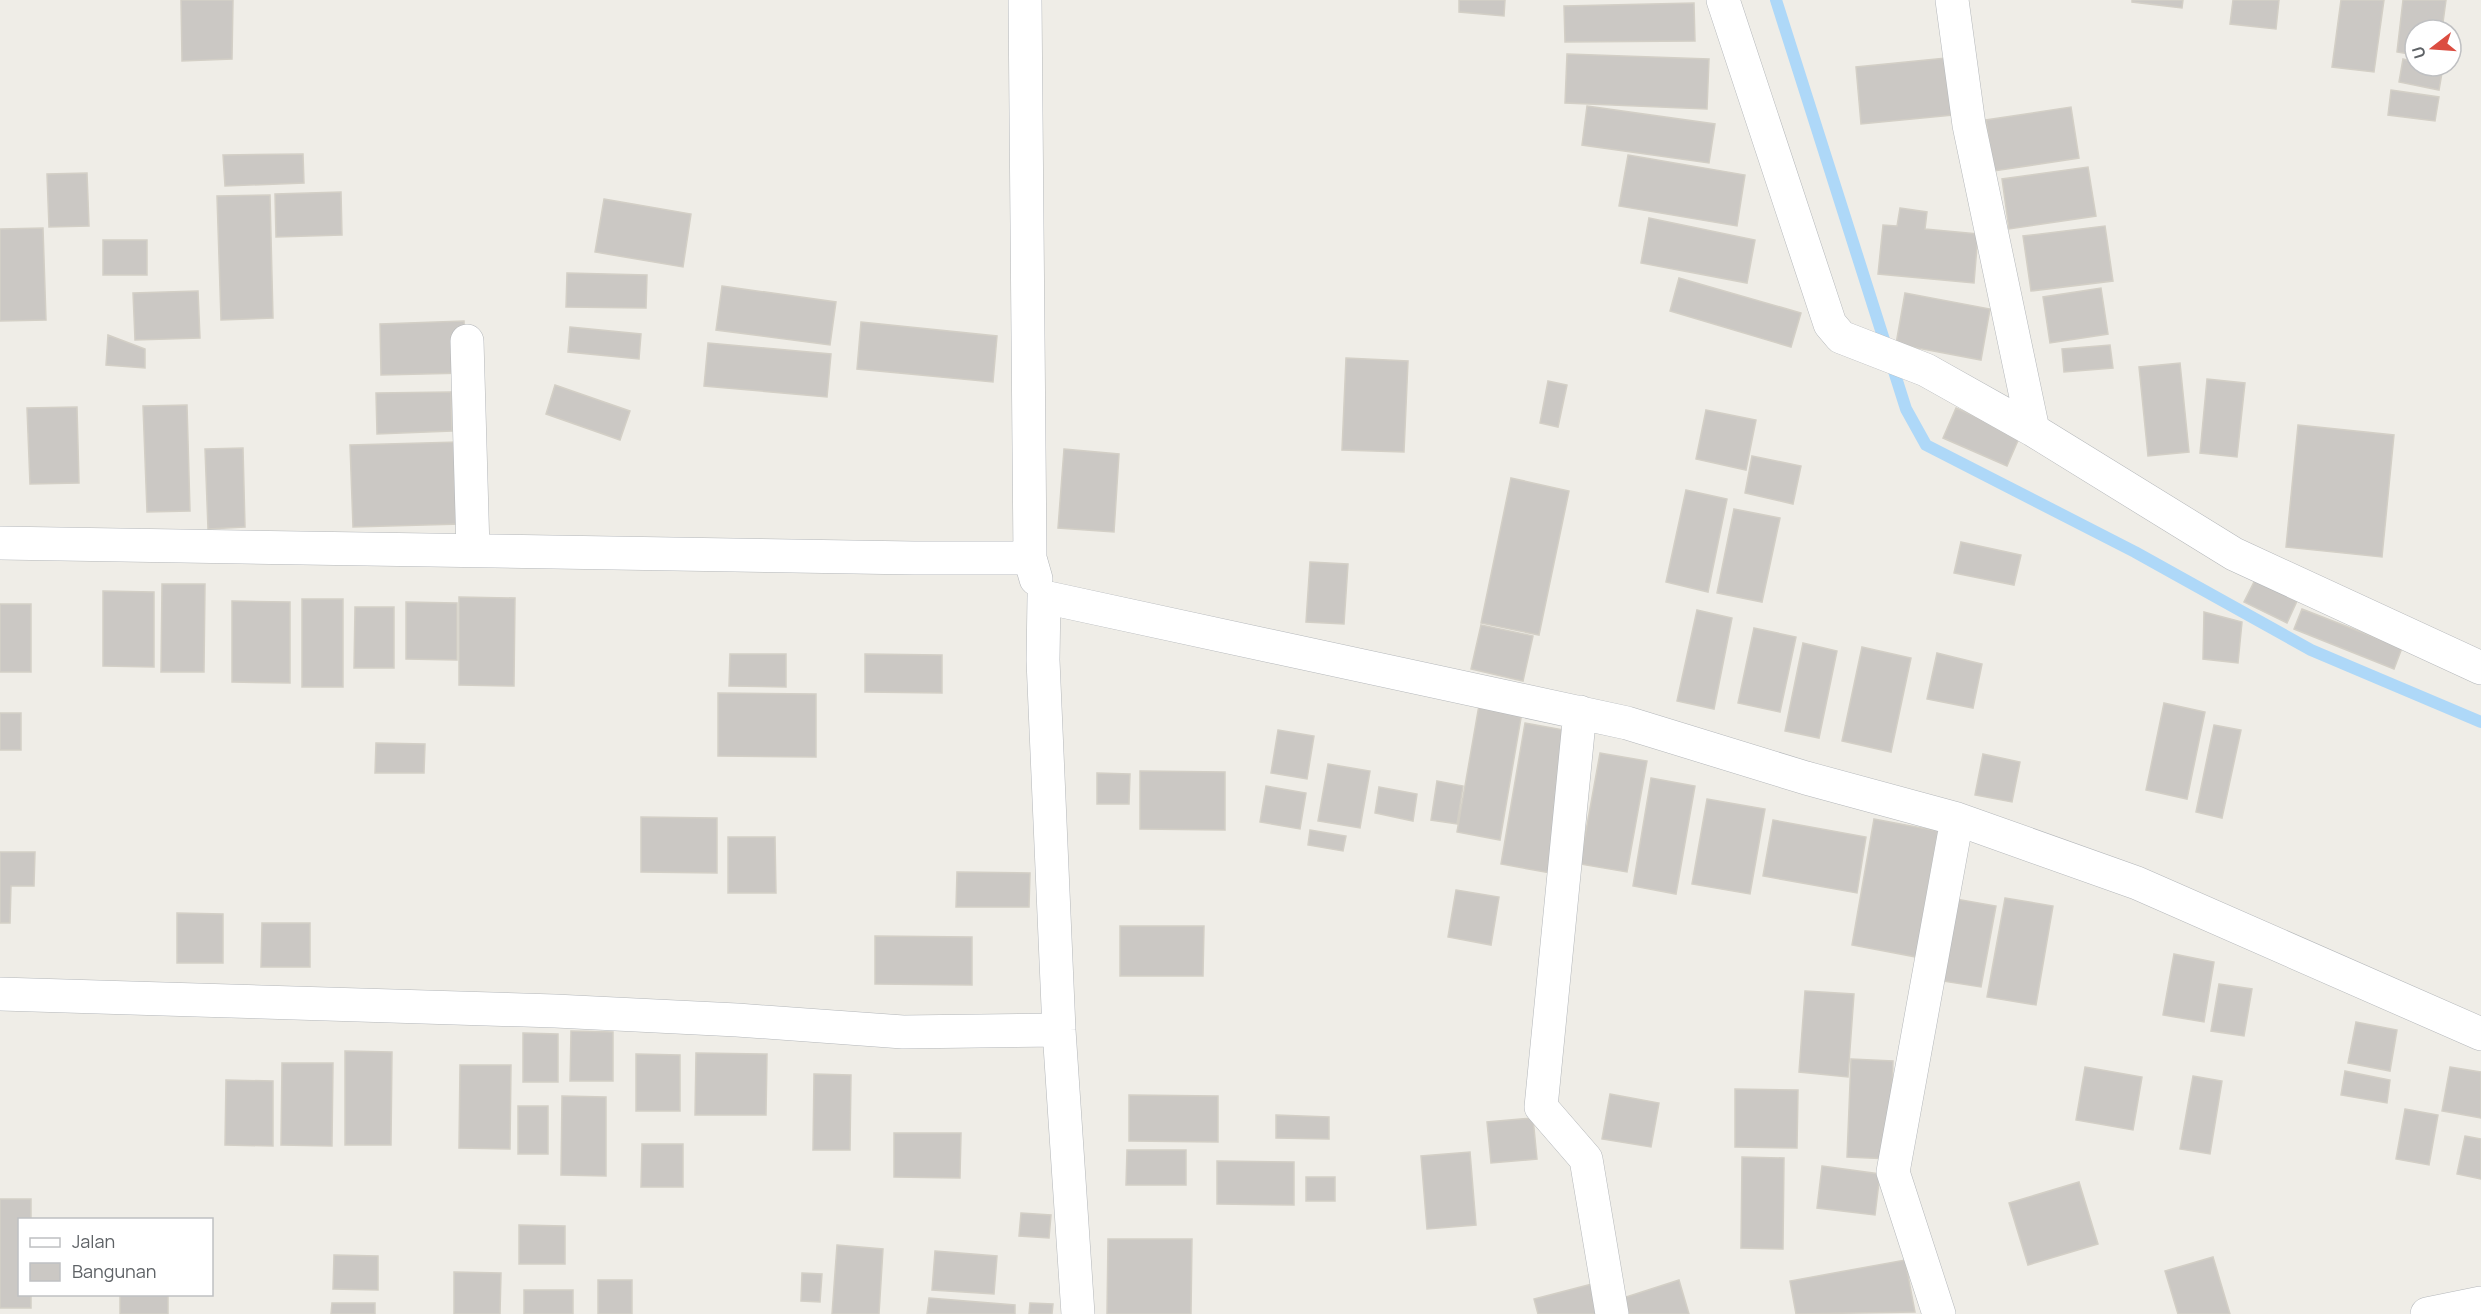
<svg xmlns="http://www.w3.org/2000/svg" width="2481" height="1314" font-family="Manrope,sans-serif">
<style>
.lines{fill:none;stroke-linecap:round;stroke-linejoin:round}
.stream{stroke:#aed8f8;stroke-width:12}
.building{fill:#cbc8c4;stroke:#d3cfc6;stroke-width:1.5}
.minor-casing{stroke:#b4b7ba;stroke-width:34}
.minor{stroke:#fff;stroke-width:33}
</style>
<rect width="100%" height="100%" fill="#efede7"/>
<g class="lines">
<!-- stream -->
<path class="stream" d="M 1776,0 L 1906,409 L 1926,445 L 2135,552 L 2311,650 L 2481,722"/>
</g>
<!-- building -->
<path class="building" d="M 181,0 L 233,0 L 232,59 L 182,61 Z
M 1459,0 L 1505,0 L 1504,16 L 1459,12 Z
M 2132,0 L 2183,0 L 2182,8 L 2132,2 Z
M 2233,0 L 2279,0 L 2276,29 L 2230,24 Z
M 2341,0 L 2384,0 L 2374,72 L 2332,67 Z
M 2403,0 L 2446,0 L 2442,30 L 2415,30 L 2415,55 L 2397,52 Z
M 1694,3 L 1695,41 L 1565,42 L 1564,6 Z
M 1567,54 L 1709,59 L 1707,109 L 1565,103 Z
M 1956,57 L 1963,114 L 1861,124 L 1856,67 Z
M 2403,59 L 2415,62 L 2415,66 L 2443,67 L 2439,90 L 2399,82 Z
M 2391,90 L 2439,97 L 2435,121 L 2388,115 Z
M 1587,106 L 1715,124 L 1709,163 L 1582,145 Z
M 2071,107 L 2079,158 L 1994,171 L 1986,120 Z
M 303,154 L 304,183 L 225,186 L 223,155 Z
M 1628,155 L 1745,175 L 1737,226 L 1619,206 Z
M 2088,167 L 2096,216 L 2009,229 L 2002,179 Z
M 87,173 L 89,226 L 49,227 L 47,174 Z
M 341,192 L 342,235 L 276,237 L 275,194 Z
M 270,195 L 273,318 L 221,320 L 217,196 Z
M 604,199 L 691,214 L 683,267 L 595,252 Z
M 1900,208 L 1927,212 L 1925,229 L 1978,234 L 1974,283 L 1878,274 L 1883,225 L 1897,226 Z
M 1649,218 L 1755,240 L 1747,283 L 1641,263 Z
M 2105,226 L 2113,281 L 2031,291 L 2023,236 Z
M 43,228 L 46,320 L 0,321 L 0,229 Z
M 103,240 L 147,240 L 147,275 L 103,275 Z
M 567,273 L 647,275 L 646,308 L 566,307 Z
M 1679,278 L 1801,313 L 1791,347 L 1670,311 Z
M 722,286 L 836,302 L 830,345 L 716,330 Z
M 2101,288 L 2108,334 L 2050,343 L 2043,297 Z
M 198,291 L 200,338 L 135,340 L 133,293 Z
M 1905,293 L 1990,309 L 1981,360 L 1896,344 Z
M 464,321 L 466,373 L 381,375 L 380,324 Z
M 861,322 L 997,336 L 993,382 L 857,369 Z
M 570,327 L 641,334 L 639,359 L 568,352 Z
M 108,335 L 145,349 L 145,368 L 106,365 Z
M 708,343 L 831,354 L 827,397 L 704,386 Z
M 2110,345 L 2113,368 L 2064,372 L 2062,349 Z
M 1346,358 L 1408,361 L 1404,452 L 1342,450 Z
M 2180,363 L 2189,452 L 2148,456 L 2139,367 Z
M 2207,379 L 2245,383 L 2237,457 L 2200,453 Z
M 1548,381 L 1567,385 L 1558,427 L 1540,423 Z
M 555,385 L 630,411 L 620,440 L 546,414 Z
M 451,392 L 452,431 L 377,434 L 376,393 Z
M 187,405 L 190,511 L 147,512 L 143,406 Z
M 77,407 L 79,483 L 30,484 L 27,408 Z
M 1956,408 L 2020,436 L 2007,466 L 1943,438 Z
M 1706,410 L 1756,420 L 1746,470 L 1696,459 Z
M 2298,425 L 2394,435 L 2382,557 L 2286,547 Z
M 459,442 L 461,524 L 353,527 L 350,445 Z
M 243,448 L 245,527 L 208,529 L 205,449 Z
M 1064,449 L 1119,454 L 1114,532 L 1058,528 Z
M 1752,456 L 1801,466 L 1793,504 L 1745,493 Z
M 1511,478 L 1569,491 L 1539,635 L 1481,623 Z
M 1686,490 L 1727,499 L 1708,592 L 1666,582 Z
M 1734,509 L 1780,518 L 1762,602 L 1717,593 Z
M 1961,542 L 2021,555 L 2014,585 L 1954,573 Z
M 1310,562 L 1348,564 L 1344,624 L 1306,622 Z
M 2255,580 L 2297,601 L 2287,623 L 2244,602 Z
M 162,584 L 205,584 L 204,672 L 161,672 Z
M 103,591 L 154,592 L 154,667 L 103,666 Z
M 459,597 L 515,598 L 514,686 L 459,685 Z
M 302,599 L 343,599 L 343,687 L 302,687 Z
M 232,601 L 290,602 L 290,683 L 232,682 Z
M 406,602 L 457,603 L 457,660 L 406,659 Z
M 0,604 L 31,604 L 31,672 L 0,672 Z
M 355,607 L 394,607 L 394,668 L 354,668 Z
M 2302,609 L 2402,648 L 2394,669 L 2294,629 Z
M 1697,610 L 1732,618 L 1714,709 L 1677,701 Z
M 2204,612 L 2242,622 L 2238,663 L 2203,659 Z
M 1481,625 L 1533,636 L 1523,681 L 1471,669 Z
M 1754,628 L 1796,637 L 1780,712 L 1738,703 Z
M 1803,643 L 1837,651 L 1819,738 L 1785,731 Z
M 1862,647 L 1911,658 L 1891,752 L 1842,741 Z
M 1937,653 L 1982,664 L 1973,708 L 1927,699 Z
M 730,654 L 786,654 L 786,687 L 729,686 Z
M 865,654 L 942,655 L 942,693 L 865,692 Z
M 718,693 L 816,694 L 816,757 L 718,756 Z
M 2164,703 L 2205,712 L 2187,799 L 2146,790 Z
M 1479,705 L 1522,712 L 1500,840 L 1457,832 Z
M 0,713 L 21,713 L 21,750 L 0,750 Z
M 1525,723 L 1575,732 L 1550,873 L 1501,864 Z
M 2214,725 L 2241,730 L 2222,818 L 2196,812 Z
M 1278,730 L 1314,736 L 1307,779 L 1271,773 Z
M 376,743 L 425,744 L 424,773 L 375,773 Z
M 1600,753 L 1647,761 L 1627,872 L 1580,864 Z
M 1983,754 L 2020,762 L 2012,802 L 1975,795 Z
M 1328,764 L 1370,771 L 1360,828 L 1318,821 Z
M 1140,771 L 1225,772 L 1225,830 L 1140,829 Z
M 1097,773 L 1130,774 L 1129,804 L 1097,804 Z
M 1651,778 L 1695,786 L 1676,894 L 1633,886 Z
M 1437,781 L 1463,786 L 1457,824 L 1431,820 Z
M 1266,786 L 1306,793 L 1300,829 L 1260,822 Z
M 1379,787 L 1417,794 L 1413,821 L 1375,813 Z
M 1707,799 L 1765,809 L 1750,894 L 1692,884 Z
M 641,817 L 717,818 L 717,873 L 641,872 Z
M 1874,819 L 1938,831 L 1916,957 L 1852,945 Z
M 1773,820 L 1866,837 L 1857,893 L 1763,876 Z
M 1310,830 L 1346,836 L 1343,851 L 1308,845 Z
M 728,837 L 775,837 L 776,893 L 728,893 Z
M 0,852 L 35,852 L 34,886 L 11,886 L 10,923 L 0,923 Z
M 957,872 L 1030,873 L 1029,907 L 956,907 Z
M 1456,890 L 1499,897 L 1491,945 L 1448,937 Z
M 1950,898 L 1996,906 L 1981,987 L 1936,980 Z
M 2005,898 L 2053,906 L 2036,1005 L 1987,997 Z
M 177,913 L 223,914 L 223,963 L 177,963 Z
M 262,923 L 310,923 L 310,967 L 261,967 Z
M 1120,926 L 1204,926 L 1203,976 L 1120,976 Z
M 875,936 L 972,937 L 972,985 L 875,984 Z
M 2174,954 L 2214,962 L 2204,1022 L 2163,1015 Z
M 2219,984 L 2252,989 L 2244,1036 L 2211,1031 Z
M 1805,991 L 1854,994 L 1848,1077 L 1799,1072 Z
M 2356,1022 L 2397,1030 L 2390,1071 L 2348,1063 Z
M 571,1031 L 613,1032 L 613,1081 L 570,1081 Z
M 523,1033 L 558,1034 L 558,1082 L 523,1082 Z
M 345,1051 L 392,1052 L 391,1145 L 345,1145 Z
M 696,1053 L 767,1054 L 766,1115 L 695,1115 Z
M 636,1054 L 680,1055 L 680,1111 L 636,1111 Z
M 1851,1059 L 1893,1061 L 1890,1159 L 1847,1157 Z
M 282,1063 L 333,1063 L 332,1146 L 281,1145 Z
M 460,1065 L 511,1065 L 510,1149 L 459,1148 Z
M 2085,1067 L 2142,1077 L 2133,1130 L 2076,1120 Z
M 2450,1067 L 2481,1072 L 2481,1118 L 2442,1111 Z
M 2345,1071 L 2390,1080 L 2387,1103 L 2341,1095 Z
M 814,1074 L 851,1075 L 850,1150 L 813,1150 Z
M 2193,1076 L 2222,1081 L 2210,1154 L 2180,1149 Z
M 226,1080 L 273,1081 L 273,1146 L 225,1145 Z
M 1735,1089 L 1798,1090 L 1797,1148 L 1735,1147 Z
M 1610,1094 L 1659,1103 L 1651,1147 L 1602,1139 Z
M 1129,1095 L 1218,1096 L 1218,1142 L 1129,1141 Z
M 562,1096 L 606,1097 L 606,1176 L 561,1175 Z
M 518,1106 L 548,1106 L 548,1154 L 518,1154 Z
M 2405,1109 L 2438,1115 L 2429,1165 L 2396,1159 Z
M 1276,1115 L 1329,1117 L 1329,1139 L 1276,1138 Z
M 1533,1118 L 1537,1159 L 1491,1163 L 1487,1122 Z
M 894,1133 L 961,1133 L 960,1178 L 894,1177 Z
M 2465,1136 L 2481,1139 L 2481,1179 L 2457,1174 Z
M 642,1144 L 683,1144 L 683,1187 L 641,1187 Z
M 1127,1150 L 1186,1150 L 1186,1185 L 1126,1185 Z
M 1470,1152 L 1476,1225 L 1427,1229 L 1421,1156 Z
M 1742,1157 L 1784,1158 L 1783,1249 L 1741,1248 Z
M 1217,1161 L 1294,1162 L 1294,1205 L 1217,1204 Z
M 1822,1166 L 1880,1174 L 1875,1215 L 1817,1208 Z
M 1306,1177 L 1335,1177 L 1335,1201 L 1306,1201 Z
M 2079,1182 L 2098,1244 L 2028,1265 L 2009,1203 Z
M 0,1199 L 31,1199 L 31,1220 L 20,1220 L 20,1294 L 31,1294 L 31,1308 L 0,1308 Z
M 1021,1213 L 1051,1215 L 1049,1238 L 1019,1236 Z
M 519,1225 L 565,1226 L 565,1264 L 519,1264 Z
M 1108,1239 L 1192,1239 L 1191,1314 L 1107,1314 Z
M 837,1245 L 883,1249 L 879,1314 L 832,1314 Z
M 935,1251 L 997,1256 L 994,1294 L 932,1290 Z
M 334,1255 L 378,1256 L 378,1290 L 333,1289 Z
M 2213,1257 L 2230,1314 L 2178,1314 L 2165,1271 Z
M 1905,1260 L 1915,1312 L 1796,1314 L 1790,1281 Z
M 454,1272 L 501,1273 L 500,1314 L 454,1314 Z
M 802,1273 L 822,1274 L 820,1302 L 801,1301 Z
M 598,1280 L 632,1280 L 632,1314 L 598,1314 Z
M 1679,1280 L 1689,1314 L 1627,1314 L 1623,1298 Z
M 1596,1283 L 1604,1314 L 1538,1314 L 1534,1299 Z
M 524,1290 L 573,1290 L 573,1314 L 524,1314 Z
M 120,1294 L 168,1294 L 168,1314 L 120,1314 Z
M 929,1298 L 1015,1305 L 1015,1314 L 927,1314 Z
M 332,1303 L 375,1303 L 375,1314 L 331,1314 Z
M 1030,1303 L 1053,1304 L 1052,1314 L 1029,1314 Z"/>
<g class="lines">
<defs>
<path id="minor" d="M 1025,0 L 1030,558 L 1036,579
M 1723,0 L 1830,324 L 1841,337 L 1926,370 L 2033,430 L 2234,554 L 2481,668
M 1952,0 L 1969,125 L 2033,430
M 467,341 L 473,550
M 0,543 L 914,558 L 1030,558
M 1580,712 L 1541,1107 L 1586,1159 L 1612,1314
M 0,994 L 555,1011 L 737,1020 L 903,1032 L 1059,1030
M 1078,1314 L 1059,1030 L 1043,660 L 1044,597 L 1627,723 L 1806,778 L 1957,819 L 2137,883 L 2481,1034
M 1939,1314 L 1893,1172 L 1957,819
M 2427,1314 L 2481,1303"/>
</defs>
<!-- minor casing -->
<use href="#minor" class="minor-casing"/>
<!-- minor -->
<use href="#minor" class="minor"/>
</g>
<!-- legend -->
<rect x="18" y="1218" width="195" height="78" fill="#ffffff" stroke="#bfc0c2" stroke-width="1.5"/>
<rect x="30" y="1238" width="30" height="9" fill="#ffffff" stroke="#bfc0c2" stroke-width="1.5"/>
<text x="72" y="1248" font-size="18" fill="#5e6266">Jalan</text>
<rect x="30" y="1263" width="30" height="18" fill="#cbc8c4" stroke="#bfc0c2" stroke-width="1.5"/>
<text x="72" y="1278" font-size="18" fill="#5e6266">Bangunan</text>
<!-- north arrow -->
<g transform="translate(2433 48) rotate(253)"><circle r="28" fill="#ffffff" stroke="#bfc0c2" stroke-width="1.5"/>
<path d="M0-4.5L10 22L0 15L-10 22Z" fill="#db4d41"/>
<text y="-9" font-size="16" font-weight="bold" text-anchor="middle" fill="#5e6266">U</text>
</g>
</svg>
